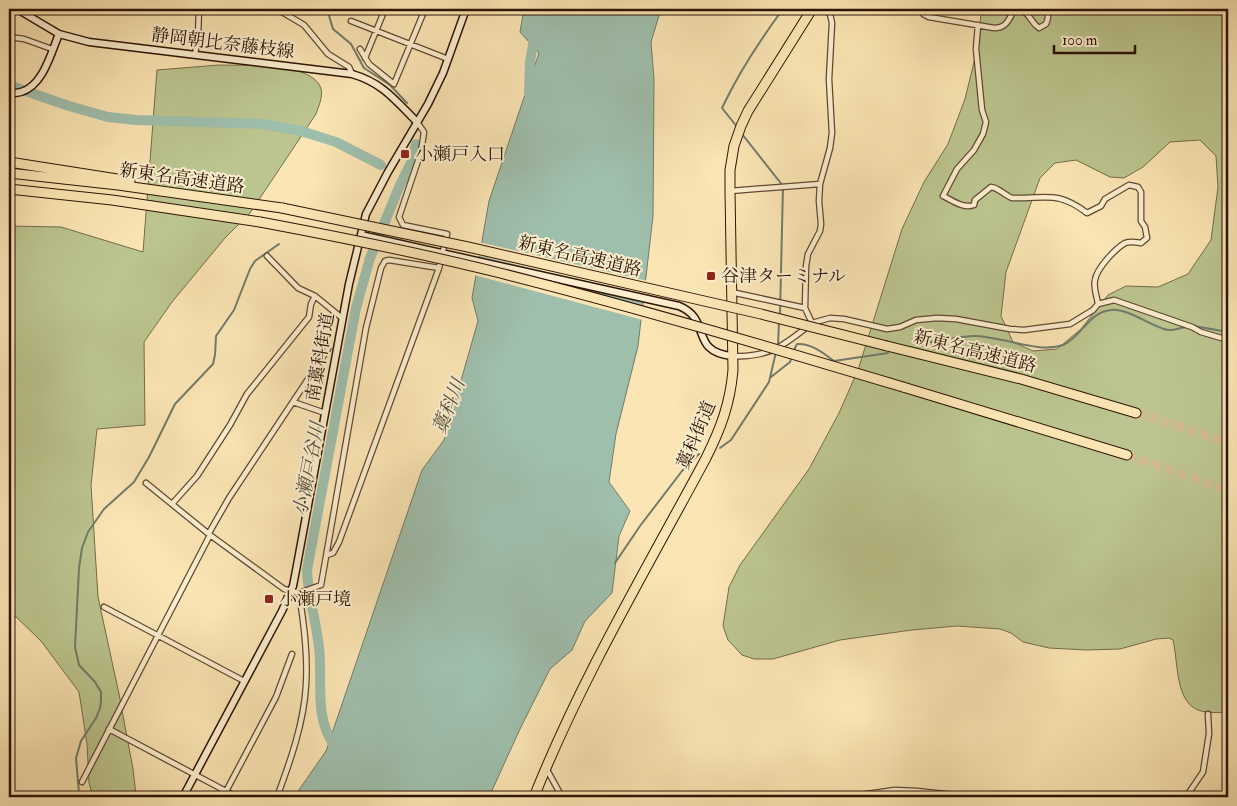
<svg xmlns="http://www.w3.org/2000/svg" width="1237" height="806" font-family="'IM FELL Double Pica','Noto Serif JP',serif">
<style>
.green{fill:#bcc58f;stroke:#746c4a;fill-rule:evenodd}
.water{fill:#9fbfad;stroke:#717b6a}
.pier{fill:#fbe5b4}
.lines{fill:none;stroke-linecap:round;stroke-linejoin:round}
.stream{stroke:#717b6a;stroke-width:2}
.river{stroke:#9fbfad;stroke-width:10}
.highway-tunnel{stroke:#d2bb91;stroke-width:9;stroke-dasharray:9 4.5;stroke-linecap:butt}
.street-casing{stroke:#604831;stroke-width:7}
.secondary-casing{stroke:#2c1405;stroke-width:9}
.highway-casing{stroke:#2c1405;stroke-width:11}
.street{stroke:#fceece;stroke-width:4.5}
.secondary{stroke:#fceece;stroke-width:6}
.highway{stroke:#fbe5b4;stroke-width:9}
.highway-bridge-casing{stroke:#2c1405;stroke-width:11;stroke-linecap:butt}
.highway-bridge{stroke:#fbe5b4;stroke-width:9}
.poi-dot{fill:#8f2418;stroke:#fceece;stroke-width:2}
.labels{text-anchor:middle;stroke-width:4;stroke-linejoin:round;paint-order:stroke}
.street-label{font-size:18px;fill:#2c1405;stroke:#fceece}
.poi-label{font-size:18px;fill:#2c1405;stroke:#fceece;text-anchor:start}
.water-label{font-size:19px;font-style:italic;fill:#545040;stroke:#fceece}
</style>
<rect width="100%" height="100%" fill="#fbe5b4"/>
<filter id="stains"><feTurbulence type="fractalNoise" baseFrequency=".004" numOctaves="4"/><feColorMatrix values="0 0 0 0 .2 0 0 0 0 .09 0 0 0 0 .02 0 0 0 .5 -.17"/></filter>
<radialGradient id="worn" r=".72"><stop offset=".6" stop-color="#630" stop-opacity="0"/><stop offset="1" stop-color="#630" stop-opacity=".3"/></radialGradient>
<!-- green -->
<path class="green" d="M 981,9 L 1228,9 L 1228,711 C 1222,713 1216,713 1209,712 C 1174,712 1179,665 1173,640 L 1169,638 L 1156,639 L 1120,649 L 1087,650 L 1049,648 L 1023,642 L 1011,633 L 1000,629 L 957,626 L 912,630 L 840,640 L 773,659 L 754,659 L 742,655 L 728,640 L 723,626 L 729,587 L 740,565 L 809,469 L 839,413 L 858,370 L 902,229 L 924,182 L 948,144 L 965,99 L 975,58 L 980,29 ZM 1200,140 L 1216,156 L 1218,187 L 1211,240 L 1188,274 L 1158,287 L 1126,286 L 1108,295 L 1081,329 L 1057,349 L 1033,351 L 1013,342 L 1001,316 L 1006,272 L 1040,178 L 1055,163 L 1076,160 L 1110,177 L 1124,178 L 1143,167 L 1170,142 Z
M 219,65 C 244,66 302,61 319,84 C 325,93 319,105 316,114 L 250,213 L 225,238 L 172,302 L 144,342 L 145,425 L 97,429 L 91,485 L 98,597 L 119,694 L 133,769 L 136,795 L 134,797 L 93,797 L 89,783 L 87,744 L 79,692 L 41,641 L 9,610 L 9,226 L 61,227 L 143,252 L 157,70 Z"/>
<!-- water -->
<path class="water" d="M 524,9 L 661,9 L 651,42 L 654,79 L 653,216 L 638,346 L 616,434 L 609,482 L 630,511 L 619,536 L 612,593 L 585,621 L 572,650 L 550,669 L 520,729 L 489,797 L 294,797 L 326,751 L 422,470 L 444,440 L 478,321 L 472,298 L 489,201 L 539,53 L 520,32 Z"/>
<!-- pier -->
<path class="pier" d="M 479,242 L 648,281 L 646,296 L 477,255 Z
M 476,261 L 645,306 L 643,320 L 474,275 Z"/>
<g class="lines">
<!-- stream -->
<path class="stream" d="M 327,9 L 333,29 L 351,44 L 364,68 L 390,85 L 407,103
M 738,128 L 722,108 C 739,72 760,40 783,9
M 742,134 L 783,186 L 780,315
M 1194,326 L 1228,332
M 919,343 C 937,342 955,337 972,336 C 999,335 1038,354 1063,345 C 1081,338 1088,312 1111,310 C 1129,308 1151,327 1168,330 C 1174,331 1180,327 1187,327
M 778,345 L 779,322
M 793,352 L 797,344 C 811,343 823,353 834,361 L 888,353
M 771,377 L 790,362 L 792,356
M 769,382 L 776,352
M 720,448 L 731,440 L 769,382
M 615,563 L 640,526 L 682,471 L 699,454
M 78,797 L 79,793 L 76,758 L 81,741 L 96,718 L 100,708 L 101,701 L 101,692 L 95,682 L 79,665 L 75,647 L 79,568 L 82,548 L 88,532 L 104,509 L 134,482 L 149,457 L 175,404 L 213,364 L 215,355 L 216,336 L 234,310 L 250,269 L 255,261 L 279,244"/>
<!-- river -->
<path class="river" d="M 9,83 L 14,87 L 69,106 L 108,117 L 136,120 L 264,124 L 301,131 L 336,142 L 381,165
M 529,94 L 530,62 L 539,9
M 336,747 C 313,720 323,679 319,647 C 316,621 308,596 307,570 L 356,308 L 370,258 L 400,185 L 411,163 L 416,144"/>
<!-- highway-tunnel -->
<path class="highway-tunnel" d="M 1136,413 L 1228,442
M 1127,455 L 1228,490"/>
<defs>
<path id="street" d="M 277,9 L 304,25 L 328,54 L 349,67 L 352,74
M 923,9 L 923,14 L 929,17 L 994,28 C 1006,28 1008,21 1013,12 L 1020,9 C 1031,14 1030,22 1039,28 L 1046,24 L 1048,18 L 1047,9
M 351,21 L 448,59
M 978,25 L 976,49 L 982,110 L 986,122 L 983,134 L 974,150 L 957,169 L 943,196 C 952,200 963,209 974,205 L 975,200 L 991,187 C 999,188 1004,195 1012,198 C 1046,199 1057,190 1087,213 L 1101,206 L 1105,199 L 1129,185 L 1138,187 L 1141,192 L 1141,221 L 1145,227 L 1147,238 L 1141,243 C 1136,242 1130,241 1125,243 C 1115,249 1097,268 1095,280 C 1093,288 1097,296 1098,304
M 9,37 L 24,39 L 52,49
M 360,49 L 369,64 L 394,84 L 425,9
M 195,55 L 198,36 L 199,9
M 365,58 L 385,9
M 417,122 L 424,132 L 421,152 L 399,217 L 403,225 L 447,234 L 439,268
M 730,191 L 820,184
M 267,256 L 298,288 L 315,296 L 342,318
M 731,292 L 805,308
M 812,323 L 830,318 L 844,319 L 887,329 L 900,327 L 916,320 L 937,318 L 956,319 L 1010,329 L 1024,330 L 1070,324 L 1093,310 L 1098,304 L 1114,300 L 1192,327 L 1201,332 L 1228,340
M 732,356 C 769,358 785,345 812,323 L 805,308 L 806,266 L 808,254 L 820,231 L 821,224 L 819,201 L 820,184 L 830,148 L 832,133 L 829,79 L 832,23 L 830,14 L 823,9
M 293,402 L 325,413
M 146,483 L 210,535 L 284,589 L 299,593 L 321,585 L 366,328 L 381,268 L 385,261 L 389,260 L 439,268 L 339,542 L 333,553 L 327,555
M 172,504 L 197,476 L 230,425 L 247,394 L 309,317 L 311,304 L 315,296
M 209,533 L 229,498 L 328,349
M 104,607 L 244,681
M 109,729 L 237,797
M 546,768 L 562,797
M 82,782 L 210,535
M 223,797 L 276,697 L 292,654
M 277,797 C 290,762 304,723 306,685 C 308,654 304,624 299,593
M 846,797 L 895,790 L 917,791 L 973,797
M 1186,797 L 1203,772 L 1209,734 L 1208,714"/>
<path id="secondary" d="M 17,9 L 59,34 L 89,42 L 352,74 C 383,83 395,100 417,122
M 9,94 C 12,93 17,93 21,92 C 43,86 51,53 59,34
M 361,235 L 679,306 C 712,319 689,352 732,356
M 183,797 L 282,611 L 293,586 L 297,565 L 349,284 L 366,214 L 388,172 L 428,104 L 443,73 L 466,9"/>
<path id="highway" d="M 9,162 L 130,181
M 9,173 L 118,185 L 282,208
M 9,189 L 112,200 L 260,222
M 887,346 L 1021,379 L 1136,413
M 903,387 L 1127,455
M 534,797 C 581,679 646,570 706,458 C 721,428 730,404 733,370 L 730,191 L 730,170 L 734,146 L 741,126 L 748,111 L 812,9"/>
</defs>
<!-- street casing -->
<use href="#street" class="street-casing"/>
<!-- secondary casing -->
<use href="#secondary" class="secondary-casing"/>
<!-- highway casing -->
<use href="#highway" class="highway-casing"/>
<!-- street -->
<use href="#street" class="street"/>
<!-- secondary -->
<use href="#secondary" class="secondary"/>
<!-- highway -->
<use href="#highway" class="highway"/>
<defs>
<path id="highway-bridge" d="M 282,208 L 468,247 L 761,314 L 887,346
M 260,222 C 340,237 420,253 500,273 C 635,307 769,347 903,387"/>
</defs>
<!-- highway-bridge casing -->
<use href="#highway-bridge" class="highway-bridge-casing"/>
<!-- highway-bridge -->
<use href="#highway-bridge" class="highway-bridge"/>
</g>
<!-- markers -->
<g class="poi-dot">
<rect x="400" y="149" width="10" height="10" rx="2.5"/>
<rect x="706" y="271" width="10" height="10" rx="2.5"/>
<rect x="264" y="594" width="10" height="10" rx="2.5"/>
</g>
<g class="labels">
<!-- street labels -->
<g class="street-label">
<text transform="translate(223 43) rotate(7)" y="6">静岡朝比奈藤枝線</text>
<text transform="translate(182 178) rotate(8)" y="6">新東名高速道路</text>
<text transform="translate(580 256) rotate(13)" y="6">新東名高速道路</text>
<text transform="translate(975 351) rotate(14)" y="6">新東名高速道路</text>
<text transform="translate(320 357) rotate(-80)" y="6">南藁科街道</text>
<text transform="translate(696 435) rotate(-67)" y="6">藁科街道</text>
</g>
<!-- poi labels -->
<g class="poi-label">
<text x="415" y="160">小瀬戸入口</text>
<text x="721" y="282">谷津ターミナル</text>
<text x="279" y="605">小瀬戸境</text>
</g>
<!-- water labels -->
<g class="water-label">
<text transform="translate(448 406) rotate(-69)" y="7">藁科川</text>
<text transform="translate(308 469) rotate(-79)" y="7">小瀬戸谷川</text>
</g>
</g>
<!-- margin -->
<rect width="1237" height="806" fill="none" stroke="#fbe5b4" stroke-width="30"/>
<rect x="10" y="10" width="1217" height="786" fill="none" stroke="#2c1405" stroke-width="2.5"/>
<rect x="15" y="15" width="1207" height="776" fill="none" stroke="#2c1405"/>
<!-- scale -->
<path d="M1054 45v8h81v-8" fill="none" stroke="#2c1405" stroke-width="2.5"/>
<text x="1062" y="45" font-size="15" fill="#2c1405" stroke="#fceece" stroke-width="4" paint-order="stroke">100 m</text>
<rect width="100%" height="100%" filter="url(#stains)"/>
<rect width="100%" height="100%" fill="url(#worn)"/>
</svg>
